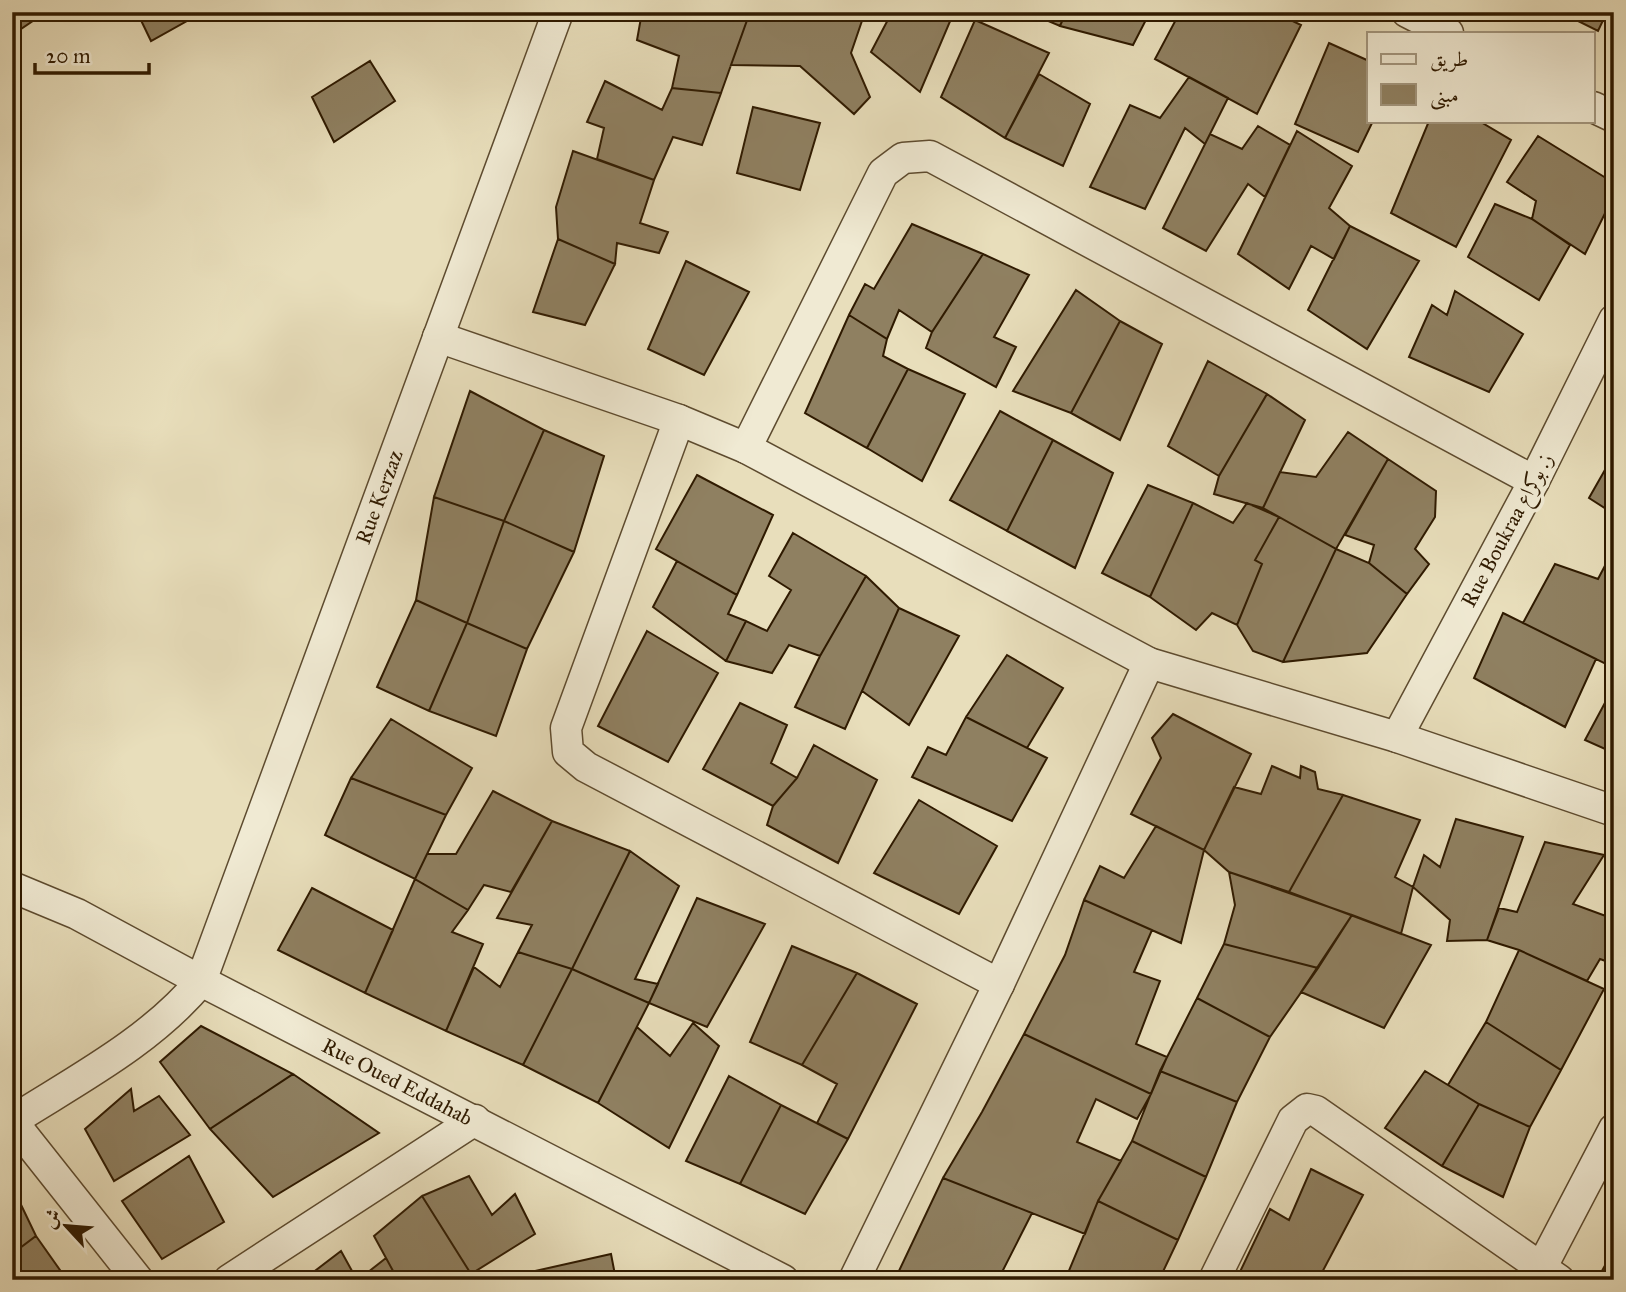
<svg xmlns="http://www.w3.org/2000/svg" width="1626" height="1292" font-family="'IM FELL Great Primer',Amiri,serif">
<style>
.building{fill:#8f8061;stroke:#2f1a00;stroke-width:2}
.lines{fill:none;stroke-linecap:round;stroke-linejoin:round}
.minor-casing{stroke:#5d4b2f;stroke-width:33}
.minor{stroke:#f0ead3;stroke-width:30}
.labels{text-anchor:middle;stroke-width:7;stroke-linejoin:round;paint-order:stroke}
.street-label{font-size:21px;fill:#2f1a00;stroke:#f0ead3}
</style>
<rect width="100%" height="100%" fill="#e8debb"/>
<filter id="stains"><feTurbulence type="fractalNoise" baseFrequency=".00286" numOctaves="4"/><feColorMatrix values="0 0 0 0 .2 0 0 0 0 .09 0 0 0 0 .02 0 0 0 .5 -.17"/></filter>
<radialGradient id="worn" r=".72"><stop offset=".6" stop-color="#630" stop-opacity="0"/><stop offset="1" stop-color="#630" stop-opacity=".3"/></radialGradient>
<!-- building -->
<path class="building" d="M 12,12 L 46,12 L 12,35 Z
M 137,12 L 203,12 L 151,41 Z
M 642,12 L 750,12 L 721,93 L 672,88 L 679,56 L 637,40 Z
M 750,12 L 865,12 L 851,53 L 870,97 L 854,114 L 800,66 L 731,65 Z
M 892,12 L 954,12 L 920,92 L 871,52 Z
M 1027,12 L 1066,12 L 1060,26 Z
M 1066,12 L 1150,12 L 1133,45 L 1060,26 Z
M 1180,12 L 1274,12 L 1301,25 L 1257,114 L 1155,59 Z
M 1560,12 L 1607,12 L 1598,31 Z
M 975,20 L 1049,53 L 1005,138 L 941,97 Z
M 1329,43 L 1369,61 L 1369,121 L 1373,121 L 1358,152 L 1295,124 Z
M 370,61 L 395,101 L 334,142 L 312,97 Z
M 1039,74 L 1090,104 L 1063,166 L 1005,138 Z
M 1189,77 L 1228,98 L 1205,144 L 1185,128 L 1145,209 L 1090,187 L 1130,105 L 1160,118 Z
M 605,81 L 662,110 L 672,88 L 721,93 L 702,145 L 673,137 L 654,180 L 597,159 L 604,128 L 587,122 Z
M 753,107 L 820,123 L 800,190 L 737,173 Z
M 1429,121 L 1479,121 L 1511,140 L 1456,247 L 1391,213 Z
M 1258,126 L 1290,145 L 1265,197 L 1248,184 L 1206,251 L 1163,228 L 1210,134 L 1242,149 Z
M 1297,131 L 1352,166 L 1329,208 L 1350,226 L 1334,259 L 1311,246 L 1289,289 L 1238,254 Z
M 1538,136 L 1614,183 L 1614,195 L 1585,254 L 1532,219 L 1536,201 L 1507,182 Z
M 573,151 L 654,180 L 640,223 L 668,232 L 659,253 L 617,243 L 615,264 L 558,239 L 556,207 Z
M 1495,204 L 1532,219 L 1570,245 L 1539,300 L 1468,257 Z
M 912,224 L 983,254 L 932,332 L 899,310 L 887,339 L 849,315 L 865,284 L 874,289 Z
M 1350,226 L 1419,261 L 1367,349 L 1308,310 Z
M 558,239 L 615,264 L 585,325 L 533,312 Z
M 983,254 L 1029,275 L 994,337 L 1016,347 L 996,387 L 926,348 L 932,332 Z
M 686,261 L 749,292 L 704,375 L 648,349 Z
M 1076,290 L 1120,321 L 1071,413 L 1013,391 Z
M 1455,291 L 1523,334 L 1489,392 L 1409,357 L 1432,305 L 1447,315 Z
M 849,315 L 887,339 L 883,356 L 908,369 L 867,448 L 805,413 Z
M 1120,321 L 1162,344 L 1120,440 L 1071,413 Z
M 1208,361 L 1267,394 L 1219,476 L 1168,446 Z
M 908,369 L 965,394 L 922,481 L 867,448 Z
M 470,391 L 544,430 L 504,521 L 434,497 Z
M 1267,394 L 1305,420 L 1263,508 L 1214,494 L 1219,476 Z
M 1000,411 L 1053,440 L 1007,531 L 950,500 Z
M 544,430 L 604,456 L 574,552 L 504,521 Z
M 1348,432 L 1388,459 L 1336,549 L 1263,508 L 1280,472 L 1316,477 Z
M 1053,440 L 1113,473 L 1075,568 L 1007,531 Z
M 1614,454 L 1614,514 L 1589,498 Z
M 1388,459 L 1436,491 L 1435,517 L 1415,549 L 1429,564 L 1407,594 L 1369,563 L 1374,545 L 1345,535 Z
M 697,475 L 773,515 L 737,595 L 656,549 Z
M 1148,485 L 1193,503 L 1150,597 L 1102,573 Z
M 434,497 L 504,521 L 467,623 L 416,600 Z
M 1193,503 L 1233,523 L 1247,503 L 1279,517 L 1255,560 L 1262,564 L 1237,625 L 1212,613 L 1196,630 L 1150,597 Z
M 1279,517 L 1336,549 L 1283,662 L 1253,651 L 1237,625 L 1262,564 L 1255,560 Z
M 504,521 L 574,552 L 527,649 L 467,623 Z
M 793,533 L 866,576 L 820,656 L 789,645 L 772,673 L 726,661 L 746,621 L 767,631 L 791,590 L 769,576 Z
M 1336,549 L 1369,563 L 1407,594 L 1367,653 L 1283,662 Z
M 1608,560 L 1614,562 L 1614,668 L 1523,623 L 1555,564 L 1598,579 Z
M 677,561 L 737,595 L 728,614 L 746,621 L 726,661 L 653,607 Z
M 866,576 L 899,608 L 845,729 L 795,707 L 820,656 Z
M 416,600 L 467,623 L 429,711 L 377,687 Z
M 899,608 L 959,636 L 909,725 L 862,691 Z
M 1503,613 L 1596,659 L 1565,727 L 1474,678 Z
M 467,623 L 527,649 L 496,736 L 429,711 Z
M 647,631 L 718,673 L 668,762 L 598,726 Z
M 1007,655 L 1063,688 L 1027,748 L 966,717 Z
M 1614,686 L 1614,753 L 1585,740 Z
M 740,703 L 787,725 L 771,763 L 797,778 L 773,806 L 703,769 Z
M 1173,714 L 1251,754 L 1204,850 L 1131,814 L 1161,758 L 1152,738 Z
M 966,717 L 1047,758 L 1012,821 L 912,777 L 928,747 L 946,755 Z
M 391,719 L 472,768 L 446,815 L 351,778 Z
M 814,745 L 877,780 L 838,863 L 767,825 L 773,806 L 797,778 Z
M 1272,766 L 1300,778 L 1301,766 L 1315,772 L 1318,789 L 1343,795 L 1289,892 L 1229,872 L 1204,850 L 1234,787 L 1261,794 Z
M 351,778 L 446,815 L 415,879 L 325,835 Z
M 493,791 L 552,821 L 511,892 L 484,885 L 468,910 L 415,879 L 427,854 L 456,854 Z
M 1343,795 L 1420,820 L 1395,877 L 1413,887 L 1401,934 L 1289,892 Z
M 919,800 L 997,846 L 959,914 L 874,873 Z
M 1456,819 L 1523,837 L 1487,940 L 1447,941 L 1450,920 L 1413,887 L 1424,855 L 1440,867 Z
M 552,821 L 630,851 L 572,969 L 518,952 L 532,925 L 497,918 Z
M 1156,826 L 1204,850 L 1181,943 L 1084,900 L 1100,866 L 1124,878 Z
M 1545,842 L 1604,855 L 1573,904 L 1614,919 L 1614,964 L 1600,959 L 1587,981 L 1519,950 L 1487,940 L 1499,908 L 1517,912 Z
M 630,851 L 679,886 L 635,979 L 658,984 L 649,1003 L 572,969 Z
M 1229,872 L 1352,915 L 1318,968 L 1224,944 L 1235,905 Z
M 415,879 L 468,910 L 452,932 L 483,944 L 446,1031 L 365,993 Z
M 312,888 L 393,930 L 365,993 L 278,950 Z
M 697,898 L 765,924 L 707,1027 L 649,1003 Z
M 1084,900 L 1152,930 L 1134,972 L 1160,981 L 1136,1044 L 1167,1057 L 1151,1094 L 1024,1034 L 1065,955 Z
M 1352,915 L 1431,945 L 1384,1028 L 1301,992 Z
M 1224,944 L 1318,968 L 1270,1037 L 1197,998 Z
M 792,946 L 857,973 L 802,1065 L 750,1042 Z
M 1519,950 L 1604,989 L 1561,1070 L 1486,1022 Z
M 518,952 L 572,969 L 523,1065 L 446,1031 L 474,967 L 500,987 Z
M 572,969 L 649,1003 L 598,1103 L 523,1065 Z
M 857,973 L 917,1004 L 848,1139 L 817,1123 L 837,1084 L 802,1065 Z
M 1197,998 L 1270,1037 L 1237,1102 L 1160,1071 Z
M 1486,1022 L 1561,1070 L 1530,1127 L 1479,1104 L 1448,1085 Z
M 693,1023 L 719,1046 L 669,1148 L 598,1103 L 637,1027 L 670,1056 Z
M 201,1026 L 293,1074 L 210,1129 L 160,1062 Z
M 1024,1034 L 1151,1094 L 1137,1119 L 1096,1099 L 1077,1142 L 1121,1161 L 1098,1201 L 1085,1234 L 943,1178 L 982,1112 Z
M 1160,1071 L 1237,1102 L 1206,1177 L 1132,1141 Z
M 1425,1071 L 1479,1104 L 1442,1166 L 1385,1128 Z
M 293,1074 L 379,1133 L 273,1197 L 210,1129 Z
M 729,1076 L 781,1105 L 740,1184 L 686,1161 Z
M 131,1089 L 134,1111 L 159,1096 L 190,1135 L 114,1181 L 85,1129 Z
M 1479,1104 L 1530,1127 L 1503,1197 L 1442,1166 Z
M 781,1105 L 848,1139 L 805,1214 L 740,1184 Z
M 1132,1141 L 1206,1177 L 1178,1240 L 1098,1201 Z
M 189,1156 L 224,1222 L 162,1259 L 122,1201 Z
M 1311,1169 L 1363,1195 L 1318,1280 L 1246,1280 L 1238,1276 L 1270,1209 L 1289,1220 Z
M 469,1176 L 492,1215 L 515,1194 L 535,1234 L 471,1274 L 422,1196 Z
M 943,1178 L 1032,1213 L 998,1280 L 914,1280 L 898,1273 Z
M 12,1186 L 36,1236 L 12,1254 Z
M 422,1196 L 471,1274 L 461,1280 L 398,1280 L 374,1236 Z
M 1098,1201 L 1178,1240 L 1159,1280 L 1081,1280 L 1068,1273 Z
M 36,1236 L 67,1280 L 12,1280 L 12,1254 Z
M 1614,1249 L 1614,1280 L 1597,1280 Z
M 341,1251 L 357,1280 L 303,1280 Z
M 611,1254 L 616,1280 L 537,1280 L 535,1271 Z
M 386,1258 L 398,1280 L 358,1280 Z
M 1068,1273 L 1081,1280 L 1064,1280 Z"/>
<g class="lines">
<defs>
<g id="minor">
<path d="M 1407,12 L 1448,33"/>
<path d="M 1593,107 L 1614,117"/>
<path d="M 438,337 L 679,420 L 746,448 L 1149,663 L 1397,737 L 1614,811"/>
<path d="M 679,420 L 566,728 L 568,752 L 586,767 L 999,984"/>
<path d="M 746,448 L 883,173 L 903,158 L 930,156 L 1534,481"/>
<path d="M 1397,737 L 1534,481 L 1614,320"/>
<path id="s1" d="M 12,887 L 77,914 L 201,981 L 783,1280"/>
<path id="s2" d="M 12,1121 C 78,1079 150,1042 201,981 L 558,12"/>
<path d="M 12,1121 L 138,1280"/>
<path d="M 229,1280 L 475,1120"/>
<path d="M 854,1280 L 999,984 L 1149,663"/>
<path d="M 1214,1280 L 1293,1120 L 1307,1109 L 1316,1111 L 1559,1280"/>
<path d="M 1535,1280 L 1614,1129"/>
</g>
</defs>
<!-- minor casing -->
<use href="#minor" class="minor-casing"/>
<!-- minor -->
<use href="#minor" class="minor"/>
</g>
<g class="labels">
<!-- street labels -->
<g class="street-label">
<text dy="7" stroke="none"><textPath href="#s2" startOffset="752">Rue Kerzaz</textPath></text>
<text transform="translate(1507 530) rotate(-62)" y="7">Rue Boukraa ز. بوكراع</text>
<text dy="7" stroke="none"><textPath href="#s1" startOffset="432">Rue Oued Eddahab</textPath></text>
</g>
</g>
<!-- margin -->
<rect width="1626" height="1292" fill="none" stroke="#e8debb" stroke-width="42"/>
<rect x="14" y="14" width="1598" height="1264" fill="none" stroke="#2f1a00" stroke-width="3.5"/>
<rect x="21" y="21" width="1584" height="1250" fill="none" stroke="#2f1a00" stroke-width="2"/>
<!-- legend -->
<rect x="1367" y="32" width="228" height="91" fill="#f0ead3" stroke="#a3977f" stroke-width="2"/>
<rect x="1381" y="54" width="35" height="10" fill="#f0ead3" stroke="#a3977f" stroke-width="2"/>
<text x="1430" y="66" font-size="21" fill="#2f1a00">طريق</text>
<rect x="1381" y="84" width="35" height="21" fill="#8f8061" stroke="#a3977f" stroke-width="2"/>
<text x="1430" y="102" font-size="21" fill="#2f1a00">مبنى</text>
<!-- north arrow -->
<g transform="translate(66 1226) rotate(296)" stroke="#f0ead3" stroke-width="5" paint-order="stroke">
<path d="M0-5L12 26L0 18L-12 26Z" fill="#2f1a00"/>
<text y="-10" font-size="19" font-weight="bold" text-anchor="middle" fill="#2f1a00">ش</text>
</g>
<!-- scale -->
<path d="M35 63v10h114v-10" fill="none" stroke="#2f1a00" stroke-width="3.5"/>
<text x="46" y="63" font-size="21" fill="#2f1a00" stroke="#f0ead3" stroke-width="5" paint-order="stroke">20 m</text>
<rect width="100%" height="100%" filter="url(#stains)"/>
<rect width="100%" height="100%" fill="url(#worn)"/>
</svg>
